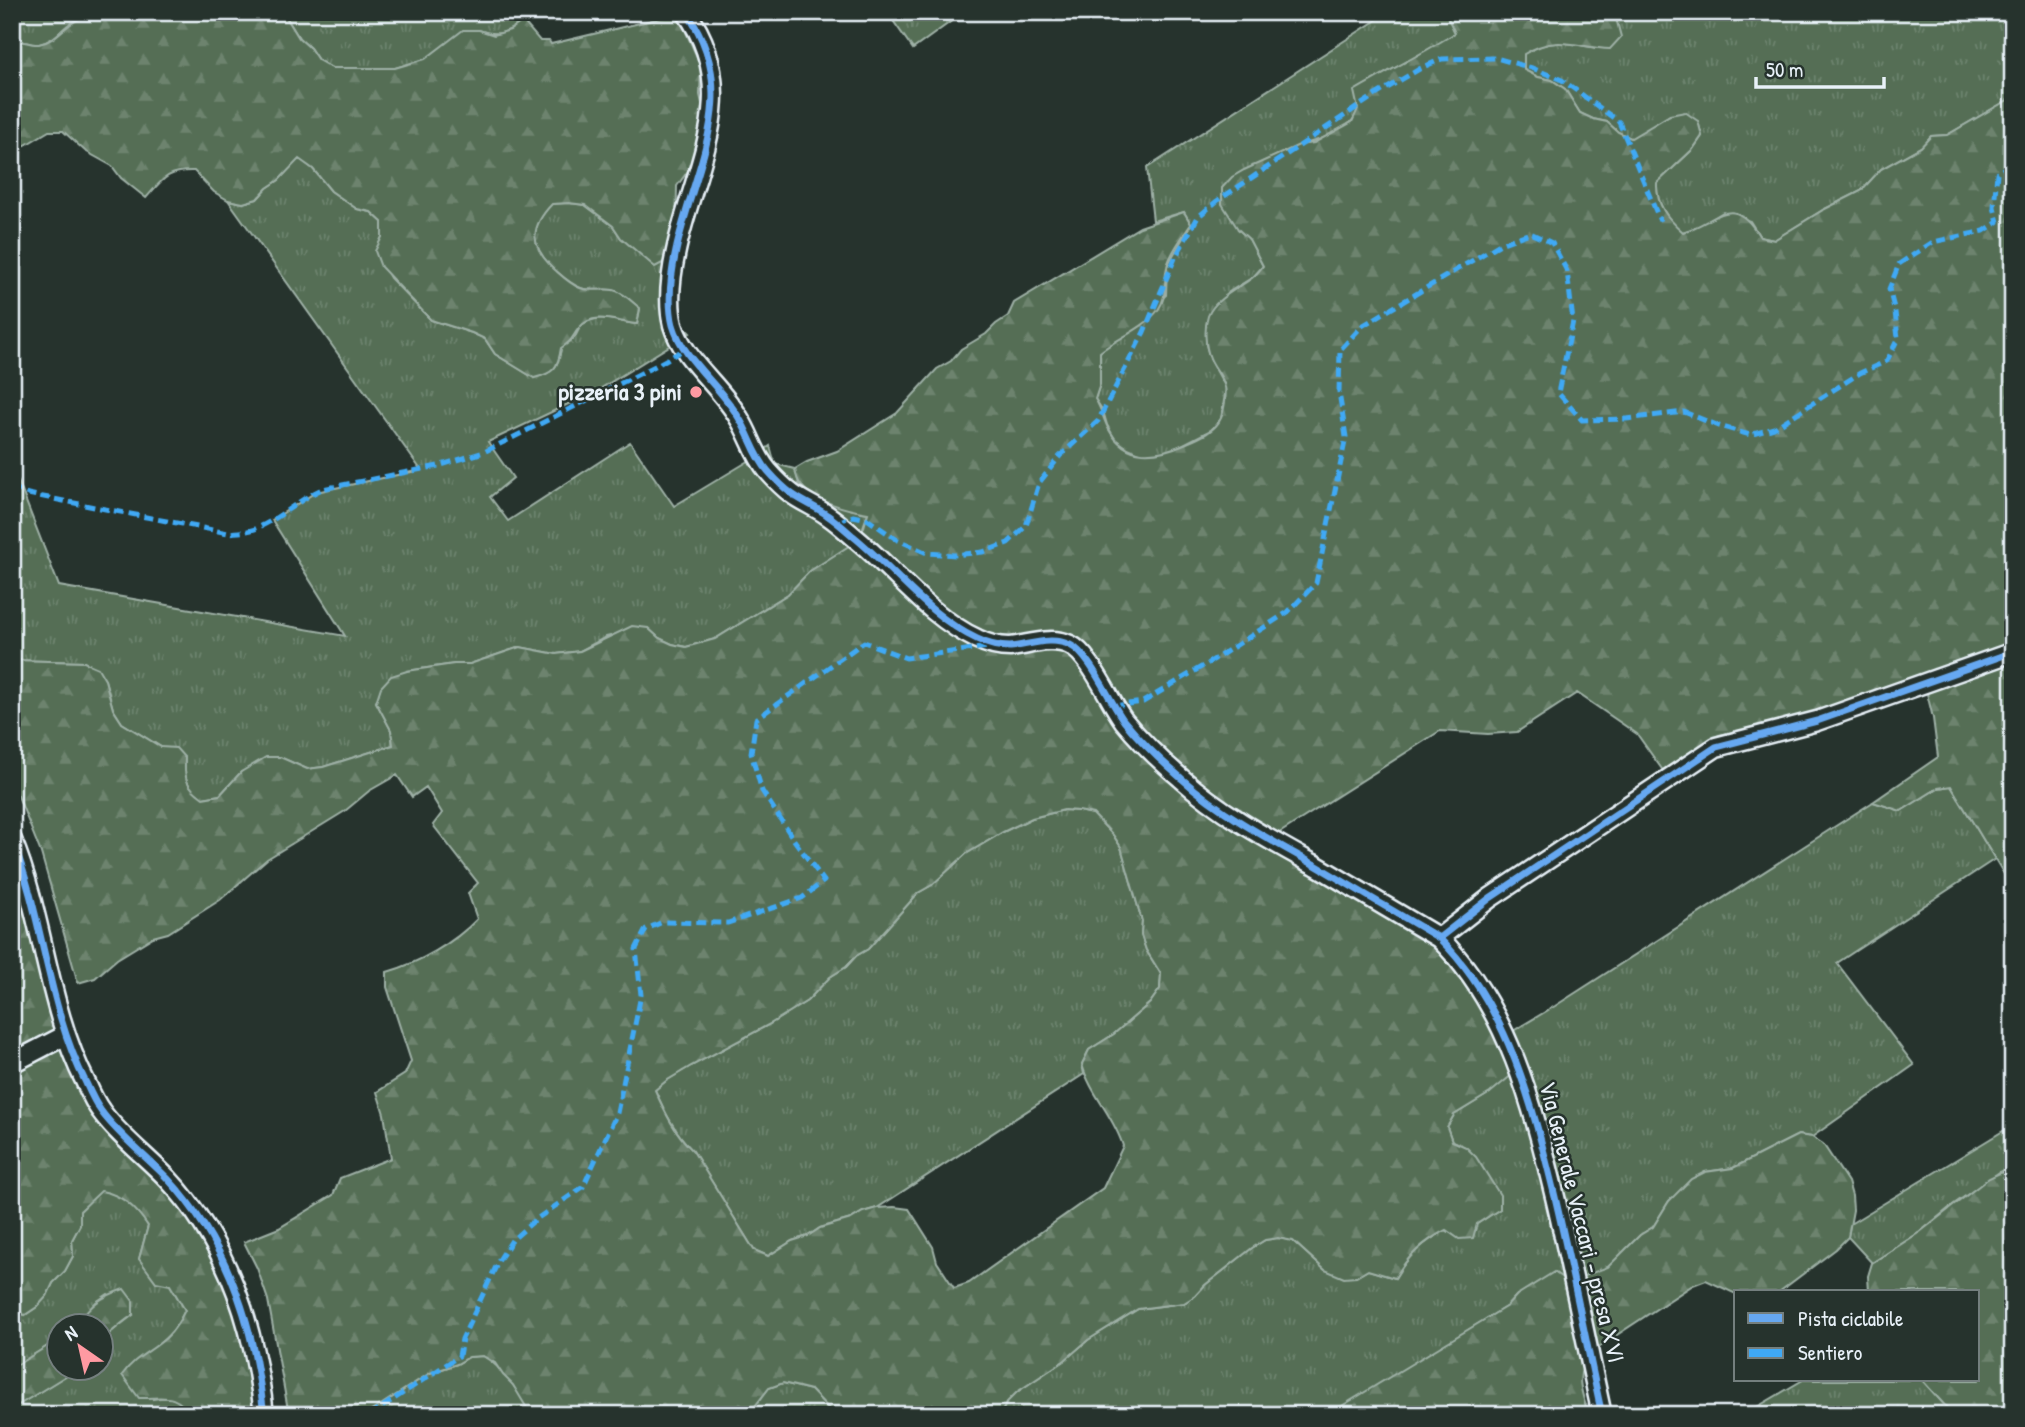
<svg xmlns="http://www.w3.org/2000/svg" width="2025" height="1427" font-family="'Patrick Hand',sans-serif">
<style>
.grass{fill:url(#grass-tufts);stroke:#9eb0a6;stroke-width:2}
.forest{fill:url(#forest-firs);stroke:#9eb0a6;stroke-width:2;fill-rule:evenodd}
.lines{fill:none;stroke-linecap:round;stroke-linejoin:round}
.minor-casing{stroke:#e8f1f8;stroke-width:23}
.minor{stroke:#26332d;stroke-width:18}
.quiet{stroke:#3fa9f5;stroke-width:5;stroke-dasharray:10 5;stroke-linecap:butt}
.cycleway-casing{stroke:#26332d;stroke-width:11}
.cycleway{stroke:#66a8f1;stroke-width:7}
.poi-dot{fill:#ff9aa2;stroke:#26332d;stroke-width:2.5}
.labels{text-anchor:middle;stroke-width:5;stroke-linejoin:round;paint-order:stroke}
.poi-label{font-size:24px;font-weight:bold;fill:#e8f1f8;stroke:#26332d;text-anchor:end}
.street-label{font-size:24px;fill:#e8f1f8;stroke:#26332d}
</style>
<defs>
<pattern id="grass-tufts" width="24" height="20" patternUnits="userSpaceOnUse" patternTransform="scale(1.75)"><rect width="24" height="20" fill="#546e55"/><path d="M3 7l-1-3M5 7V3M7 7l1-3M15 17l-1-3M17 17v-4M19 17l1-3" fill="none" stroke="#6d836e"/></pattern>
<pattern id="forest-firs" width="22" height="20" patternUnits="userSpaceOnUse" patternTransform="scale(1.75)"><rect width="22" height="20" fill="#546e55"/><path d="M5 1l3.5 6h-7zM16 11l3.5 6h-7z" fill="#6d836e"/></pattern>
</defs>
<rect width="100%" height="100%" fill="#26332d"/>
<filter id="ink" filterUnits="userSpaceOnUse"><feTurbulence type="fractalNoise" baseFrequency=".0143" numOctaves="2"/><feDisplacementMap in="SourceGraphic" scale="14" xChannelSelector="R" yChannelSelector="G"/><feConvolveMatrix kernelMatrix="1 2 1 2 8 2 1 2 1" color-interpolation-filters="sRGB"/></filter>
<g filter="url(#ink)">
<!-- grass -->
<path class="grass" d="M 12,12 L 125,12 L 121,19 C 109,17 88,15 76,20 C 62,26 56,41 39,44 C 31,45 22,40 12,40 Z
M 283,12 L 516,12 L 523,21 C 506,33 499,37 479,30 L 425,59 L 395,68 L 332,68 L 318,60 L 310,48 L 299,38 Z
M 887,12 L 964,12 L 913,49 Z
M 1389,12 L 1445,12 L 1456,33 C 1423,54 1388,71 1355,91 C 1356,96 1358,103 1358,108 C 1356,129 1316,142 1299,145 L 1238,229 L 1249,239 L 1263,266 L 1253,277 L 1229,292 L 1206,330 L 1206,345 L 1210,359 L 1226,388 L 1221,419 L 1211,430 L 1172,450 L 1158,454 L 1142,454 L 1128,448 L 1115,439 L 1107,425 L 1103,411 L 1095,399 L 1100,384 L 1100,352 L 1166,295 L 1167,266 L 1191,224 L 1184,212 L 1153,221 L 1147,168 Z
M 1611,12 L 2013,12 L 2013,97 L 1947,135 L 1931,136 L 1921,147 L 1881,169 L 1861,191 L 1823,210 L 1774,240 L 1760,237 L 1750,221 L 1723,212 L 1698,227 L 1682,232 C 1667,218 1656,204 1657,183 L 1693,149 L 1702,136 L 1698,121 L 1670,115 L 1632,139 L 1618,132 L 1607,122 L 1593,119 L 1580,113 L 1565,89 L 1552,80 L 1538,77 L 1524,70 L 1524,54 C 1549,38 1567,42 1595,48 L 1617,22 Z
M 299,158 L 313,169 L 331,191 L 357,209 L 371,212 L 382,222 L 382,237 L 376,251 L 390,278 L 431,320 L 472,333 L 485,339 L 495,354 L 534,378 C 554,373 558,368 561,348 C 565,345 571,342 574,338 C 578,333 578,328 583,324 C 603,312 617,323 637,324 L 640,309 C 632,302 623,292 613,290 C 602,288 591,292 581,288 C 570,284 562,276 554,269 C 530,247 529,228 551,204 L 569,203 L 585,205 L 613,226 L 621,238 L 668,260 L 675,318 L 690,333 L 598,390 L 488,442 L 513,478 L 490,497 L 508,521 L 630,442 L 674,506 L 747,462 L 770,446 L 775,464 L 795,469 L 799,484 C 822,497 841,509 868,513 L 858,541 L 810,571 L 788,594 L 715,639 L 686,647 L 672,644 L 659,638 L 648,628 L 606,637 L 580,651 L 556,654 L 520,647 L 470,664 L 454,664 L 407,671 L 376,702 L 391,730 L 393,745 L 323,767 L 307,769 L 280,757 L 241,772 L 220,795 L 202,798 C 186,786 184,779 185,758 L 161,747 L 122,723 L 113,709 L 105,680 L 84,662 L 12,660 L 12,480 L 18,481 L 59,586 L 345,636 L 272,520 L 316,492 L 421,470 L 228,200 L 243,203 L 257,199 L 267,188 L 279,180 Z
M 1951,786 L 1995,859 L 1837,963 L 1914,1065 L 1812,1137 L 1798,1135 L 1733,1168 L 1705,1172 L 1669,1201 L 1653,1227 L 1640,1235 L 1608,1267 L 1594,1274 L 1517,1295 L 1507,1306 L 1356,1399 L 1327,1415 L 1000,1415 L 1007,1402 L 1017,1392 L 1065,1360 L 1088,1340 L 1138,1309 L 1184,1303 L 1195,1296 L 1205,1285 L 1252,1248 L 1265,1240 L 1278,1238 L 1293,1241 L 1325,1270 L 1356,1277 L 1368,1270 L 1395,1278 C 1407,1257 1424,1241 1446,1230 L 1459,1238 L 1477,1224 L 1500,1209 L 1465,1147 L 1452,1141 L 1447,1127 L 1454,1115 L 1490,1093 L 1498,1040 L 1555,1006 L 1873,802 L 1901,811 L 1938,788 Z
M 1064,810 L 1079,811 L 1093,814 L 1113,835 L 1121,847 L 1142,921 L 1141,935 L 1146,950 L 1161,974 L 1160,989 L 1150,1003 L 1114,1034 L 1089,1050 L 1082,1064 L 1084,1074 L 877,1208 L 863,1212 L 851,1219 L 820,1228 L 808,1236 L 792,1241 L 768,1256 L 754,1250 L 693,1151 C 675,1133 665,1113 655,1090 L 666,1081 L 691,1066 L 770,1024 L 807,1001 L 830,977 L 846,967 L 856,956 L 868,949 L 918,893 L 932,885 L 966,854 L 1003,832 L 1032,818 Z
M 2013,1125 L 2013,1167 L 2001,1171 L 1954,1204 L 1920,1232 L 1872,1263 L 1848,1237 L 1850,1224 Z
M 101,1190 C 123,1195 137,1208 148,1226 L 139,1259 L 170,1285 L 185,1310 C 178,1326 169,1336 155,1347 L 153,1399 C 173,1396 179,1397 190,1415 L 12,1415 L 12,1409 L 78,1368 L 102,1368 L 102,1339 L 133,1315 L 108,1294 L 96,1302 L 76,1325 L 60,1326 L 59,1339 L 12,1368 L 12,1309 L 25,1315 L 37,1307 L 47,1296 L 53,1283 L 65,1271 L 73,1256 L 72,1240 L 80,1225 L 80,1211 Z
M 483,1356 C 501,1366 522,1395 531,1415 L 365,1415 L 430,1373 L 457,1364 L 469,1357 Z
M 1803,1380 L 1922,1380 L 1949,1410 L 1957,1415 L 1745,1414 Z
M 783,1383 L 811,1390 L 835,1415 L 748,1415 L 769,1388 Z"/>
<!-- forest -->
<path class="forest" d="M 125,12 L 283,12 L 299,38 L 310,48 L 318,60 L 332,68 L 395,68 L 425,59 L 463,30 L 479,30 L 494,35 L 510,30 L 523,21 L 540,41 L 549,41 L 551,44 L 678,14 L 701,66 L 700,95 L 704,112 L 698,157 L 677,186 L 676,231 L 668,260 L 655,267 L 621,238 L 613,226 L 585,205 L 569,203 L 552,204 C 529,228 530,246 554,269 C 562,276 570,284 580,288 C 591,292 602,288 613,290 C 623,292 632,302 640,308 L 637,324 C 619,323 594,310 579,328 C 571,338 573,340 561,348 C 558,368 554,373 534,378 L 495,354 L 485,339 L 472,333 L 431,320 L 381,267 L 375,251 L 382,237 L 382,222 L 371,212 L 357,209 L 331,191 L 313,169 L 299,159 L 279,180 L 267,188 L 257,199 L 243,203 L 228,200 L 214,192 L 194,171 C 167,170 162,180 146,198 L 121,178 L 112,166 L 85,151 L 63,131 L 49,131 L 12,153 L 12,40 C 22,40 31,45 39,44 C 56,41 63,27 77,20 C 90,13 107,17 121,19 Z
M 1445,12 L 1611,12 L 1617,22 L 1621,37 L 1610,49 C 1575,47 1557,34 1524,54 L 1524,70 L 1538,77 L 1552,80 L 1565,89 L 1580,113 L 1593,119 L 1607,122 L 1618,132 L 1631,138 L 1670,115 L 1685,112 L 1698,121 L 1702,136 L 1693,149 L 1657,183 C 1656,205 1667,218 1683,232 C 1719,221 1732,191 1760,237 L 1774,240 L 1823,210 L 1861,191 L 1881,169 L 1921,147 L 1931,136 L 1947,135 L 2013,97 L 2013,889 L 1951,786 L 1938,788 L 1901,811 L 1873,802 L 1938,757 L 1933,718 L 1923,677 L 1794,721 L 1719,735 L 1664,772 L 1637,734 L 1577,693 L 1517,732 L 1488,734 L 1440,731 L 1281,832 L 1269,846 L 1441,946 L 1475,989 L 1513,1074 L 1490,1093 L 1454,1115 L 1447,1127 L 1452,1141 L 1466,1147 L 1476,1157 L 1500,1195 L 1500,1209 L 1477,1224 L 1473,1238 L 1459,1239 L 1446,1230 C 1424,1241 1407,1257 1395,1278 L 1368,1270 L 1356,1277 L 1344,1278 L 1325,1270 L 1293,1241 L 1278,1238 L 1265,1240 L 1252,1248 L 1205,1285 L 1195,1296 L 1184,1303 L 1138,1309 L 1088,1340 L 1065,1360 L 1017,1392 L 1007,1402 L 1000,1415 L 835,1415 L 811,1390 L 783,1383 L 769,1388 L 748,1415 L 531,1415 L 513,1385 L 503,1375 L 495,1363 L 483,1356 L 469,1357 L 457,1364 L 430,1373 L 365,1415 L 289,1415 L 268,1300 L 257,1268 L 244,1242 L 279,1228 L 333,1195 L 340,1178 L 391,1158 L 384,1114 L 377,1092 L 405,1074 L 411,1061 L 387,987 L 387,972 C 419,963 454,943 477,919 L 468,893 L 478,883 L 433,825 L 442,813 L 426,787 L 412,797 L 397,775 L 369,791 L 345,811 L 267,859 L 220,900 L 168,933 L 153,937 L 117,959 L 95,978 L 78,983 L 41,853 L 12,781 L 12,660 L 84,662 L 98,668 L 105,680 L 113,709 L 122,723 L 161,747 L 176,748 L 185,758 C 184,779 186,786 203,798 L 220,795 L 241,772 L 266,757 L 280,757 L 307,769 L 323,767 L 393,745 L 391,730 L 376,702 L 381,687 L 391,676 L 407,671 L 454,664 L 470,664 L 520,647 L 556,654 L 580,651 L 632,626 L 648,628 L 659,638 L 672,644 L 686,647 L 715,639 L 788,594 L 810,571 L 858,540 L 864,527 L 868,513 C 848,510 813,501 801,485 C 797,481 796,475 795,469 L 807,462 L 837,451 L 897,413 L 937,369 L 951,361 L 961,349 L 986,334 L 996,324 L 1008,316 L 1014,303 L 1140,227 L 1184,212 L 1191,224 C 1184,235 1169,254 1167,267 C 1163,283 1168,296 1158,310 C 1145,328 1118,338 1100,352 L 1100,384 L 1095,399 C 1101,408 1103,418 1108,428 C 1126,462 1157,456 1187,443 C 1199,438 1216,431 1221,418 C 1224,411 1227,394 1225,387 C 1223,376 1214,368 1210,358 C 1205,346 1204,328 1208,316 C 1214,299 1239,288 1252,278 C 1256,275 1260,270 1263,266 L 1249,239 L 1238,229 L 1222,204 L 1222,188 L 1232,177 L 1244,170 L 1299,145 L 1314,143 L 1352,122 L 1358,109 L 1354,91 C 1388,71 1422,54 1455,33 ZM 1064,810 L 1079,811 L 1093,814 L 1113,835 L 1121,847 L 1142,921 L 1141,935 L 1146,950 L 1161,974 L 1160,989 L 1150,1003 L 1114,1034 L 1089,1050 L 1082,1064 C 1090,1094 1114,1116 1123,1146 L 1103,1188 L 969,1283 L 954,1288 L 937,1262 L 933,1247 L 909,1209 L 894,1207 L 877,1208 L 863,1212 L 851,1219 L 820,1228 L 808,1236 L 792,1241 L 768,1256 L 754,1250 L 693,1151 C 675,1133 665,1113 655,1090 L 666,1081 L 691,1066 L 770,1024 L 807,1001 L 830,977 L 846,967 L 856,956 L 868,949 L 918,893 L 932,885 L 966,854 L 1003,832 L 1032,818 Z
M 12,850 L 70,1063 L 216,1243 L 263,1415 L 190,1415 C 175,1391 163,1399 139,1398 L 122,1375 C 136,1356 149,1353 166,1338 C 175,1330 180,1320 185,1310 L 170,1285 L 156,1282 L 139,1259 L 148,1226 C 136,1208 123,1195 101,1191 L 80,1211 L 80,1225 L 72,1240 L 73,1256 L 65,1271 L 53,1283 L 47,1296 L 37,1307 L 25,1315 L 12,1309 Z
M 1798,1135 L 1812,1137 L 1823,1144 L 1848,1182 L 1852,1196 L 1853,1210 L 1848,1237 L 1836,1249 L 1779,1292 L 1736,1292 L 1736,1294 L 1706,1280 L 1693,1285 L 1591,1352 C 1574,1375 1580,1389 1589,1415 L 1327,1415 L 1507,1306 L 1517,1295 L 1554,1272 L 1568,1282 L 1608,1267 L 1640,1235 L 1653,1227 L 1669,1201 L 1691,1179 L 1705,1172 L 1733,1168 Z
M 2013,1167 L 2013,1410 L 2006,1415 L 1957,1415 L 1949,1410 L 1922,1380 L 1978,1380 L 1978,1292 L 1869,1292 L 1868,1276 L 1872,1263 L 1920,1232 L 1989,1178 Z
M 124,1289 L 133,1301 L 133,1315 C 121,1322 113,1332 102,1339 L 102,1326 L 76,1325 C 91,1305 100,1297 124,1289 Z
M 59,1339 L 60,1368 L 78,1368 L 77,1369 L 12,1409 L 12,1368 Z"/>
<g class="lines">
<defs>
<path id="minor" d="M 686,12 C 744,92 693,169 676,251 C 671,274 667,301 673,325 C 683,360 721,386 739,418 C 750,435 754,455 768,471 C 775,479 784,488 792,494 C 803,502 816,507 827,515 C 836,521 845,529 853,536 C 895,570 928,616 977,639 C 987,644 999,647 1010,647 C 1029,645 1051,636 1070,645 C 1090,654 1109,701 1124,721 C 1141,742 1161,761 1181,778 C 1221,814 1270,840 1317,866 C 1358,890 1398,914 1439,938 C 1508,1006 1533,1106 1555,1197 C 1572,1269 1586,1342 1602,1415
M 12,840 C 44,918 47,1007 86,1083 C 90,1092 95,1103 101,1111 C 117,1134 148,1158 168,1179 C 228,1243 255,1329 264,1415
M 1439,938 L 1490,898 L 1716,747 L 1817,721 L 2013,652
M 12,1063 L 66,1035"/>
</defs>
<!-- minor casing -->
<use href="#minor" class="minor-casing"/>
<!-- minor -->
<use href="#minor" class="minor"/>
<!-- quiet -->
<path class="quiet" d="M 12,487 L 28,494 L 228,533 C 237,532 247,532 255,529 C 279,519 298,500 322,489 L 438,466 L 484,452 L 655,366 L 685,349
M 837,522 L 853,516 L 867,519 L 896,539 L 927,553 L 955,555 L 983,552 L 1008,543 L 1026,526 L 1039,483 L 1060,456 L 1098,421 L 1144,332 L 1175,258 L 1198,217 L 1217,201 L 1374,96 L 1421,68 L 1442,59 L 1496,58 L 1532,68 L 1562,80 L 1619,122 L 1660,221
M 1113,706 L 1143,702 L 1218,657 L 1288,612 L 1316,583 L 1346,437 L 1339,392 L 1340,350 L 1362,326 L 1500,244 L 1530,233 L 1552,243 L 1567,271 L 1573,321 L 1558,393 L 1582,420 L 1626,419 L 1684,412 L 1719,426 L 1750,435 L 1774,428 L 1860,373 L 1887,361 L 1898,338 L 1895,312 L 1889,289 L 1899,264 L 1933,242 L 1984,231 L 1998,222 L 1994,207 L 1997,173 L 2013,163
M 370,1415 L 459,1356 L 462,1339 L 499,1260 L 512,1240 L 535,1220 L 583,1187 L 617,1113 L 641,995 L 636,949 L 646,929 L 663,922 L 728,923 L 802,898 L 824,881 L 794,840 L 762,791 L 751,753 L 756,719 L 864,642 L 906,658 L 988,647"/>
<defs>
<path id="cycleway" d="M 686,12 C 744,92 693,169 676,251 C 671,274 667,301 673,325 C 683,360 721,386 739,418 C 750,435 754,455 768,471 C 775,479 784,488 792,494 C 803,502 816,507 827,515 C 836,521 845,529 853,536 C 895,570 928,616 977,639 C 987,644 999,647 1010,647 C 1029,645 1051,636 1070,645 C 1090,654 1109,701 1124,721 C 1141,742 1161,761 1181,778 C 1221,814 1270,840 1317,866 C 1358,890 1398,914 1439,938 C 1508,1006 1533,1106 1555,1197 C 1572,1269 1586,1342 1602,1415
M 12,840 C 44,918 47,1007 86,1083 C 90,1092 95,1103 101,1111 C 117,1134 148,1158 168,1179 C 228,1243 255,1329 264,1415
M 1439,938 L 1490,898 L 1716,747 L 1817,721 L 2013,652"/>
</defs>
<!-- cycleway casing -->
<use href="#cycleway" class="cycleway-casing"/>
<!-- cycleway -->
<use href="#cycleway" class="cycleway"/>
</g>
</g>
<!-- markers -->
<circle class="poi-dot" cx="696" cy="392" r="7"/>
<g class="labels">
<!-- poi labels -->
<g class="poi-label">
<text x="682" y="400">pizzeria 3 pini</text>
</g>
<!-- street labels -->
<g class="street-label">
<text transform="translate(1582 1222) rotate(76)" y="8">Via Generale Vaccari - presa XVI</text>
</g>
</g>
<!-- margin -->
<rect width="2025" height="1427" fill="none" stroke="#26332d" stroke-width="42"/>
<rect x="21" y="21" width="1983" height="1385" fill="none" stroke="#e8f1f8" stroke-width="2.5" filter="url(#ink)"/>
<!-- legend -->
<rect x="1734" y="1290" width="245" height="91" fill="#26332d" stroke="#747f7e" stroke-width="2"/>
<rect x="1748" y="1313" width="35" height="10" fill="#66a8f1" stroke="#747f7e" stroke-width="2"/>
<text x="1798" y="1326" font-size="21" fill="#e8f1f8">Pista ciclabile</text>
<rect x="1748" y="1348" width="35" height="10" fill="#3fa9f5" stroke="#747f7e" stroke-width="2"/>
<text x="1798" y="1360" font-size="21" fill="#e8f1f8">Sentiero</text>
<!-- north arrow -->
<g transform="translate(80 1347) rotate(326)"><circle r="33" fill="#26332d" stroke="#747f7e" stroke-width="2"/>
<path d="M0-5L12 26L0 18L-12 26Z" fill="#ff9aa2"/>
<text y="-10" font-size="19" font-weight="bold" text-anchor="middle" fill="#e8f1f8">N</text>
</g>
<!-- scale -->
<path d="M1756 77v10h128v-10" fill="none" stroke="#e8f1f8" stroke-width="3.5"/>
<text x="1766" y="77" font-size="21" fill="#e8f1f8" stroke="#26332d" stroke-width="5" paint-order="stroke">50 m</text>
</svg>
